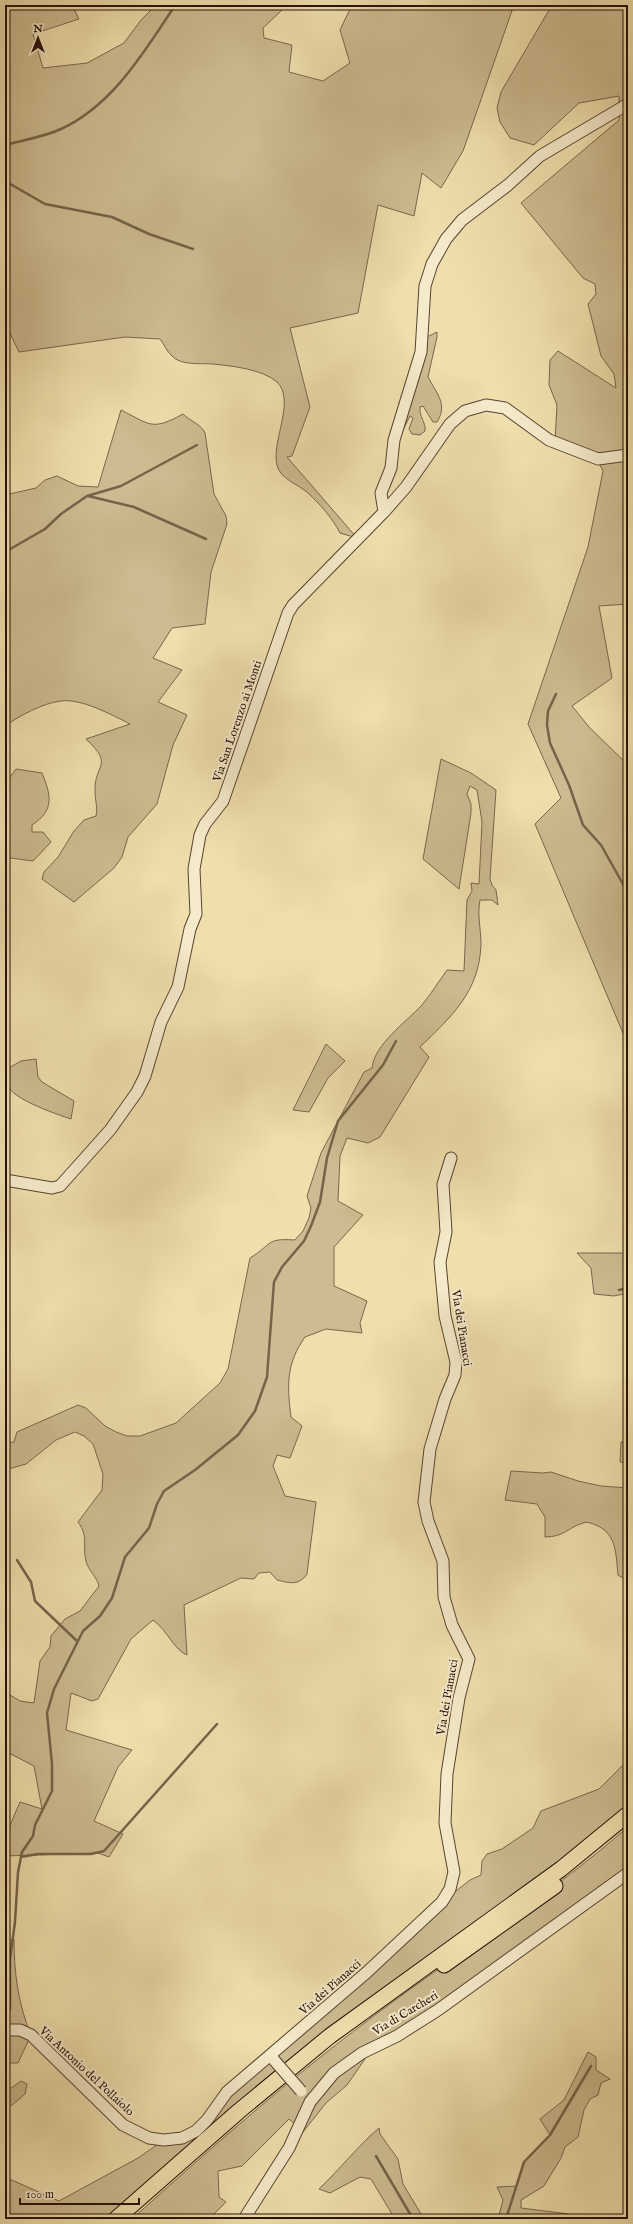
<svg xmlns="http://www.w3.org/2000/svg" width="633" height="2224" font-family="'IM FELL English',serif">
<style>
.green{fill:#cdbc91;stroke:#7a664d}
.lines{fill:none;stroke-linecap:round;stroke-linejoin:round}
.stream{stroke:#76634a;stroke-width:2.5}
.minor-casing{stroke:#584432;stroke-width:13}
.highway-casing{stroke:#261109;stroke-width:17}
.minor{stroke:#f5eaca;stroke-width:11}
.highway{stroke:#efdfad;stroke-width:15}
.minor-bridge-casing{stroke:#584432;stroke-width:13;stroke-linecap:butt}
.minor-bridge{stroke:#f5eaca;stroke-width:11}
.labels{text-anchor:middle;stroke-width:4;stroke-linejoin:round;paint-order:stroke}
.street-label{font-size:12px;fill:#261109;stroke:#f5eaca}
</style>
<rect width="100%" height="100%" fill="#efdfad"/>
<filter id="stains"><feTurbulence type="fractalNoise" baseFrequency=".005" numOctaves="4"/><feColorMatrix values="0 0 0 0 .2 0 0 0 0 .09 0 0 0 0 .02 0 0 0 .5 -.17"/></filter>
<radialGradient id="worn" r=".72"><stop offset=".6" stop-color="#630" stop-opacity="0"/><stop offset="1" stop-color="#630" stop-opacity=".3"/></radialGradient>
<!-- green -->
<path class="green" d="M 5,5 L 70,5 L 73,7 L 79,19 L 33,34 L 43,68 L 87,63 L 124,43 L 141,20 L 156,5 L 273,5 L 283,9 L 263,28 L 264,38 L 292,45 L 289,72 L 323,81 L 350,63 L 340,30 L 352,5 L 514,5 L 463,151 L 441,188 L 422,173 L 414,216 L 378,205 L 358,313 L 290,328 L 310,407 L 292,456 L 287,457 L 357,538 L 340,533 C 333,519 320,504 308,493 C 298,484 280,479 277,465 C 271,442 296,400 277,382 C 262,369 232,366 213,364 C 201,363 181,366 172,356 C 167,352 164,344 160,339 L 125,337 L 19,352 L 5,323 Z
M 552,5 L 628,5 L 628,604 L 599,606 L 612,678 L 572,706 L 589,727 L 628,765 L 628,1045 L 535,824 L 561,798 L 528,724 L 588,547 L 603,471 L 597,459 L 555,441 L 557,405 L 549,385 L 550,360 L 558,351 L 616,388 L 614,374 L 601,356 L 588,304 L 596,294 L 595,284 L 583,278 L 521,203 L 619,120 L 619,96 L 579,103 L 534,145 L 510,138 L 500,122 L 497,108 L 501,92 Z
M 437,332 L 437,337 L 428,377 C 437,394 448,404 437,422 L 433,422 L 423,406 L 420,407 C 419,417 426,422 425,431 L 420,435 L 412,434 L 409,429 L 413,418 L 410,416 L 401,434 L 422,337 L 429,336 Z
M 121,410 C 151,425 152,431 183,414 C 190,421 201,424 205,433 L 214,494 L 226,516 L 227,524 L 211,572 L 205,624 L 172,628 L 153,658 L 182,670 L 158,702 L 187,715 L 173,745 L 157,804 L 128,837 L 122,857 L 114,868 L 74,902 L 42,879 L 44,872 L 58,857 L 74,831 L 84,820 L 96,816 C 98,807 95,801 95,791 C 94,764 115,766 86,739 L 130,724 C 112,715 81,698 61,701 C 43,703 19,716 5,726 L 5,495 L 36,488 L 45,480 L 57,476 L 78,486 L 98,487 Z
M 441,759 L 471,773 L 496,790 L 490,879 L 492,885 L 496,890 L 498,905 L 492,900 L 480,900 C 477,915 481,929 481,945 C 479,992 452,1016 420,1047 L 429,1057 L 380,1137 L 368,1143 L 347,1138 L 340,1156 L 338,1201 L 363,1215 L 334,1247 L 334,1286 L 367,1301 L 360,1323 L 362,1333 L 326,1329 L 305,1337 C 286,1364 287,1385 291,1417 L 302,1426 L 290,1458 L 277,1455 L 273,1466 L 285,1496 L 316,1502 L 307,1574 C 299,1586 289,1583 277,1580 L 270,1572 L 259,1573 L 254,1579 L 241,1578 L 184,1605 L 187,1655 C 174,1650 168,1631 153,1620 L 131,1639 L 98,1699 L 92,1701 L 71,1693 L 66,1730 L 132,1750 L 118,1767 L 94,1821 L 123,1834 L 109,1857 L 98,1853 L 5,1856 L 5,1837 L 20,1802 L 42,1809 L 34,1766 L 5,1751 L 5,1692 L 20,1701 L 34,1703 L 40,1661 L 50,1647 L 51,1636 L 65,1619 L 80,1611 L 99,1586 C 97,1577 88,1570 86,1561 C 82,1545 89,1537 78,1522 L 102,1490 L 103,1474 L 93,1444 L 84,1436 L 75,1432 L 56,1440 L 26,1464 L 5,1470 L 5,1443 L 14,1442 L 17,1432 L 78,1405 L 86,1408 L 105,1426 L 116,1432 L 127,1436 L 140,1436 L 176,1423 L 220,1383 L 228,1369 L 250,1258 C 273,1244 265,1238 295,1240 L 303,1231 L 309,1218 L 311,1208 L 307,1196 L 321,1153 L 364,1072 L 372,1068 C 374,1045 406,1022 422,1005 C 431,994 439,981 447,970 L 464,971 L 467,900 L 472,891 L 471,883 L 479,884 L 482,822 L 477,790 L 470,786 L 467,794 L 471,804 L 471,813 L 459,889 L 423,859 Z
M 16,769 L 42,773 C 51,795 55,810 32,825 L 32,832 L 43,832 L 51,842 L 33,861 L 11,858 L 5,860 L 5,784 Z
M 326,1044 L 345,1061 L 328,1078 L 309,1112 L 293,1110 Z
M 36,1059 L 38,1077 L 42,1082 L 74,1101 L 71,1119 C 56,1114 18,1101 9,1088 C 5,1082 5,1076 5,1070 L 21,1061 Z
M 577,1253 L 628,1253 L 628,1293 L 614,1296 L 594,1294 L 591,1268 Z
M 621,1442 L 628,1442 L 628,1464 L 620,1462 Z
M 511,1471 L 543,1473 L 551,1472 L 578,1481 L 601,1486 L 628,1488 L 628,1581 L 618,1575 C 616,1556 617,1535 598,1526 C 593,1524 588,1521 583,1523 C 567,1528 564,1537 545,1537 L 545,1517 L 537,1504 L 505,1500 Z
M 628,1760 L 628,1814 L 330,2036 L 116,2219 L 5,2219 L 5,2177 L 59,2201 L 138,2158 L 164,2140 L 182,2138 L 228,2092 L 442,1902 L 470,1880 L 481,1875 L 482,1861 L 487,1854 L 502,1849 L 533,1828 L 541,1811 L 599,1789 Z
M 628,1827 L 628,1873 L 438,2010 L 362,2054 L 365,2059 L 347,2085 L 326,2103 L 303,2132 L 289,2119 L 242,2166 L 218,2171 L 219,2197 L 226,2202 L 209,2219 L 132,2219 C 211,2148 290,2078 375,2015 C 459,1952 549,1896 628,1827 Z
M 14,1939 C 14,1972 18,2004 31,2035 L 18,2063 L 10,2063 L 5,2075 L 5,1940 Z
M 588,2052 L 596,2057 L 596,2070 L 610,2079 L 601,2083 L 598,2095 L 590,2099 L 584,2110 L 578,2137 L 565,2147 L 561,2158 L 544,2186 L 521,2200 L 521,2208 L 569,2214 L 569,2219 L 498,2219 L 503,2200 L 497,2187 L 517,2186 L 524,2162 L 550,2135 L 540,2119 L 564,2100 Z
M 5,2080 L 8,2090 L 21,2081 L 27,2084 L 25,2094 L 5,2111 Z
M 379,2128 L 380,2134 L 398,2159 L 403,2184 L 424,2219 L 395,2219 L 371,2179 L 360,2177 L 330,2193 L 319,2189 C 340,2169 357,2147 379,2128 Z"/>
<g class="lines">
<!-- stream -->
<path class="stream" d="M 5,145 C 23,140 44,137 61,129 C 113,105 144,52 174,7
M 5,181 L 45,204 L 112,217 L 149,234 L 193,249
M 88,496 L 134,507 L 206,539
M 5,552 L 45,529 L 61,514 L 87,496 L 121,486 L 197,445
M 556,694 L 548,711 L 547,725 L 550,743 L 569,785 L 583,825 L 601,845 L 628,893
M 619,1290 L 628,1288
M 17,1560 L 31,1582 L 35,1601 L 77,1641
M 21,1857 L 38,1854 L 91,1854 L 104,1851 L 217,1724
M 5,2015 L 10,2009 L 10,1959 L 15,1922 L 18,1872 L 22,1852 L 33,1836 L 35,1825 L 52,1791 L 52,1764 L 47,1713 L 54,1689 L 83,1631 L 100,1616 L 112,1598 L 125,1557 L 149,1528 L 157,1504 L 164,1491 L 195,1470 L 238,1435 L 255,1411 L 267,1377 L 274,1282 L 282,1267 L 304,1241 L 311,1226 L 320,1202 L 327,1158 L 338,1121 L 383,1065 L 396,1041
M 376,2156 L 413,2219
M 506,2219 L 524,2162 L 550,2135 L 591,2066"/>
<defs>
<path id="minor" d="M 384,512 L 381,493 L 391,468 L 394,440 L 421,352 L 425,286 L 432,264 L 446,239 L 462,220 L 508,185 L 540,156 L 628,104
M 5,1180 L 52,1188 L 60,1186 L 110,1130 L 137,1092 L 145,1076 L 161,1022 L 178,987 L 190,929 L 196,914 L 194,869 L 200,835 L 205,824 L 223,801 L 288,613 L 293,605 L 384,512 L 406,487 L 450,424 L 465,411 L 486,405 L 505,408 L 549,440 L 598,459 L 628,455
M 5,2030 L 20,2030 L 31,2035 L 123,2125 L 149,2138 L 164,2140 L 182,2138 L 196,2131 L 207,2120 L 227,2092 L 366,1973 L 442,1902 L 450,1889 L 454,1872 L 445,1823 L 447,1774 L 459,1698 L 469,1659 L 452,1625 L 444,1597 L 443,1561 L 428,1521 L 424,1502 L 430,1449 L 445,1399 L 455,1375 L 456,1362 L 445,1316 L 440,1262 L 446,1232 L 443,1184 L 451,1158
M 244,2219 L 289,2148 L 310,2102 L 334,2073 L 362,2053 L 397,2036 L 438,2010 L 628,1873"/>
<path id="highway" d="M 444,1965 L 555,1886
M 116,2219 L 239,2111 L 330,2036 L 561,1869 L 628,1814"/>
</defs>
<!-- minor casing -->
<use href="#minor" class="minor-casing"/>
<!-- highway casing -->
<use href="#highway" class="highway-casing"/>
<!-- minor -->
<use href="#minor" class="minor"/>
<!-- highway -->
<use href="#highway" class="highway"/>
<defs>
<path id="minor-bridge" d="M 274,2060 L 301,2091"/>
</defs>
<!-- minor-bridge casing -->
<use href="#minor-bridge" class="minor-bridge-casing"/>
<!-- minor-bridge -->
<use href="#minor-bridge" class="minor-bridge"/>
</g>
<g class="labels">
<!-- street labels -->
<g class="street-label">
<text transform="translate(237 721) rotate(-71)" y="4">Via San Lorenzo ai Monti</text>
<text transform="translate(462 1328) rotate(81)" y="4">Via dei Pianacci</text>
<text transform="translate(447 1697) rotate(-80)" y="4">Via dei Pianacci</text>
<text transform="translate(330 1987) rotate(-41)" y="4">Via dei Pianacci</text>
<text transform="translate(405 2013) rotate(-31)" y="4">Via di Carcheri</text>
<text transform="translate(87 2071) rotate(43)" y="4">Via Antonio del Pollaiolo</text>
</g>
</g>
<!-- margin -->
<rect width="633" height="2224" fill="none" stroke="#efdfad" stroke-width="20"/>
<rect x="6" y="6" width="621" height="2212" fill="none" stroke="#261109" stroke-width="2"/>
<rect x="10" y="10" width="613" height="2204" fill="none" stroke="#261109"/>
<!-- north arrow -->
<g transform="translate(38 38)" stroke="#f5eaca" stroke-width="3" paint-order="stroke">
<path d="M0-3L7 15L0 10L-7 15Z" fill="#261109"/>
<text y="-6" font-size="11" font-weight="bold" text-anchor="middle" fill="#261109">N</text>
</g>
<!-- scale -->
<path d="M20 2198v6h119v-6" fill="none" stroke="#261109" stroke-width="2"/>
<text x="26" y="2198" font-size="12" fill="#261109" stroke="#f5eaca" stroke-width="3" paint-order="stroke">100 m</text>
<rect width="100%" height="100%" filter="url(#stains)"/>
<rect width="100%" height="100%" fill="url(#worn)"/>
</svg>
